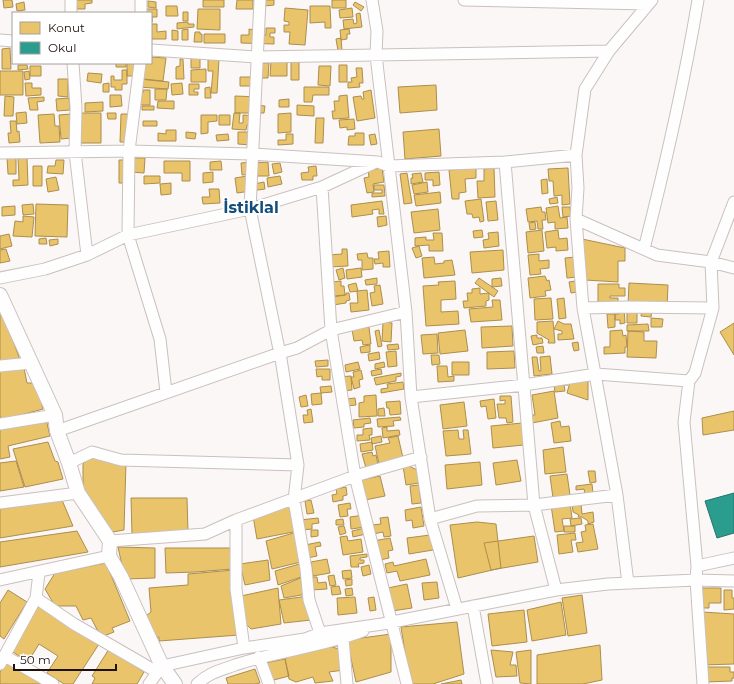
<svg xmlns="http://www.w3.org/2000/svg" width="734" height="684" font-family="Montserrat,sans-serif">
<style>
.homes{fill:#e9c46a;stroke:#ac8e4e}
.schools{fill:#2a9d8f;stroke:#277368}
.lines{fill:none;stroke-linecap:round;stroke-linejoin:round}
.minor-casing{stroke:#cac0be;stroke-width:13}
.tertiary-casing{stroke:#cac0be;stroke-width:16}
.minor{stroke:#fefefe;stroke-width:11}
.tertiary{stroke:#fefefe;stroke-width:14}
.labels{text-anchor:middle;stroke-width:4;stroke-linejoin:round;paint-order:stroke}
.district-label{font-size:16px;font-weight:bold;fill:#124d7d;stroke:#fff}
</style>
<rect width="100%" height="100%" fill="#fbf7f6"/>
<!-- homes -->
<path class="homes" d="M 3,0 L 12,0 L 13,7 L 4,8 Z
M 76,0 L 92,0 L 92,3 L 85,4 L 85,9 L 77,9 Z
M 203,0 L 224,0 L 224,7 L 203,7 Z
M 237,0 L 253,0 L 253,9 L 236,9 Z
M 261,0 L 274,0 L 274,5 L 265,6 L 265,9 L 262,9 Z
M 332,0 L 346,0 L 346,8 L 332,8 Z
M 148,1 L 156,2 L 156,8 L 148,7 Z
M 24,2 L 25,10 L 17,11 L 16,4 Z
M 355,2 L 364,7 L 361,11 L 353,5 Z
M 166,6 L 177,6 L 178,16 L 166,16 Z
M 310,6 L 330,6 L 331,28 L 325,28 L 325,22 L 310,23 Z
M 285,8 L 308,10 L 305,45 L 289,44 L 290,32 L 284,32 L 284,25 L 289,25 L 289,22 L 284,21 Z
M 352,8 L 353,17 L 340,18 L 339,10 Z
M 145,9 L 157,9 L 157,17 L 152,17 L 152,22 L 151,13 L 145,13 Z
M 198,9 L 220,9 L 220,30 L 197,29 Z
M 183,12 L 188,12 L 188,21 L 183,21 Z
M 360,13 L 362,27 L 344,29 L 343,20 L 353,19 L 354,24 L 357,23 L 356,14 Z
M 188,22 L 188,24 L 194,24 L 194,27 L 177,29 L 177,23 Z
M 151,24 L 157,24 L 157,32 L 166,31 L 166,39 L 151,39 Z
M 266,28 L 275,28 L 275,33 L 270,33 L 270,37 L 274,37 L 274,44 L 241,43 L 241,35 L 249,35 L 249,29 L 255,30 L 255,35 L 266,35 Z
M 188,29 L 188,40 L 182,40 L 182,30 Z
M 349,29 L 350,34 L 347,34 L 347,39 L 341,40 L 340,30 Z
M 172,30 L 178,31 L 178,40 L 172,40 Z
M 195,32 L 200,32 L 200,34 L 202,34 L 202,42 L 194,42 Z
M 204,34 L 225,34 L 225,43 L 204,43 Z
M 341,38 L 342,50 L 338,51 L 336,39 Z
M 10,48 L 11,69 L 2,69 L 2,49 Z
M 151,57 L 166,58 L 163,81 L 143,79 L 144,63 L 151,63 Z
M 200,57 L 200,68 L 191,68 L 191,58 Z
M 180,59 L 183,59 L 184,79 L 176,79 L 176,67 L 180,66 Z
M 208,59 L 219,59 L 217,93 L 211,93 L 213,71 L 208,71 Z
M 271,62 L 287,62 L 287,76 L 270,76 Z
M 291,62 L 299,62 L 299,80 L 291,80 Z
M 116,63 L 126,63 L 126,67 L 116,67 Z
M 127,63 L 138,63 L 138,76 L 127,76 Z
M 254,63 L 269,63 L 268,78 L 253,78 Z
M 18,65 L 27,65 L 28,69 L 18,70 Z
M 339,65 L 347,65 L 347,82 L 339,82 Z
M 30,66 L 41,66 L 41,76 L 30,76 Z
M 319,66 L 331,66 L 330,86 L 318,85 Z
M 356,68 L 362,68 L 363,83 L 359,83 L 360,87 L 348,88 L 348,82 L 352,82 L 351,78 L 357,77 Z
M 206,69 L 206,82 L 191,82 L 191,70 Z
M 122,70 L 127,70 L 127,84 L 122,84 L 122,90 L 115,90 L 115,87 L 111,87 L 111,76 L 114,76 L 114,80 L 122,80 Z
M 0,71 L 23,71 L 23,95 L 0,95 Z
M 29,71 L 30,79 L 25,80 L 24,72 Z
M 88,73 L 102,74 L 101,83 L 87,81 Z
M 240,77 L 251,77 L 251,86 L 240,86 Z
M 58,79 L 68,79 L 68,97 L 58,96 Z
M 139,79 L 169,82 L 168,89 L 138,87 Z
M 25,83 L 32,83 L 32,88 L 41,88 L 41,95 L 26,96 Z
M 109,83 L 109,92 L 103,92 L 103,84 Z
M 182,83 L 183,94 L 172,95 L 171,84 Z
M 189,84 L 199,84 L 199,89 L 194,89 L 194,92 L 198,92 L 198,95 L 189,95 Z
M 436,85 L 437,110 L 400,113 L 398,87 Z
M 210,87 L 211,98 L 205,98 L 205,88 Z
M 304,87 L 329,87 L 329,95 L 313,95 L 312,102 L 304,102 Z
M 155,89 L 167,89 L 166,100 L 155,100 Z
M 143,90 L 150,90 L 150,105 L 136,105 L 139,93 L 143,93 Z
M 371,90 L 375,118 L 357,121 L 353,97 L 361,96 L 362,99 L 364,99 L 363,92 Z
M 110,95 L 121,95 L 122,106 L 110,107 Z
M 347,95 L 349,118 L 333,119 L 332,111 L 335,111 L 334,101 L 339,101 L 339,96 Z
M 5,96 L 14,97 L 13,116 L 4,116 Z
M 235,96 L 260,97 L 256,105 L 265,106 L 264,113 L 235,113 Z
M 44,97 L 44,101 L 37,102 L 38,110 L 30,110 L 28,98 Z
M 69,98 L 70,110 L 57,111 L 56,99 Z
M 289,99 L 289,107 L 279,107 L 279,100 Z
M 158,101 L 174,101 L 174,109 L 157,108 Z
M 103,102 L 103,111 L 85,112 L 85,103 Z
M 297,105 L 314,106 L 314,116 L 297,115 Z
M 142,106 L 154,106 L 154,110 L 142,110 Z
M 26,112 L 27,123 L 17,124 L 16,113 Z
M 78,113 L 101,113 L 101,143 L 78,143 Z
M 107,113 L 116,113 L 116,119 L 108,119 Z
M 234,113 L 240,113 L 239,123 L 243,123 L 243,115 L 258,116 L 257,126 L 247,125 L 246,130 L 232,129 Z
M 291,113 L 291,132 L 278,133 L 278,114 Z
M 54,114 L 55,126 L 59,126 L 60,142 L 40,143 L 38,115 Z
M 71,114 L 72,138 L 61,139 L 59,115 Z
M 121,114 L 130,114 L 130,142 L 120,142 Z
M 201,115 L 217,115 L 217,121 L 208,122 L 208,133 L 201,134 Z
M 219,115 L 230,115 L 230,125 L 219,125 Z
M 316,118 L 324,118 L 323,143 L 315,143 Z
M 354,119 L 355,129 L 347,130 L 347,127 L 340,128 L 339,120 Z
M 10,121 L 16,121 L 17,132 L 19,131 L 20,142 L 9,143 L 8,133 L 11,133 Z
M 143,121 L 157,121 L 157,126 L 143,126 Z
M 439,129 L 441,156 L 405,159 L 403,132 Z
M 166,130 L 176,130 L 176,141 L 158,141 L 158,133 L 166,134 Z
M 186,132 L 196,133 L 195,139 L 186,138 Z
M 238,132 L 250,132 L 250,145 L 238,144 Z
M 355,133 L 364,133 L 364,145 L 348,145 L 349,136 L 355,136 Z
M 228,134 L 229,140 L 217,141 L 216,135 Z
M 286,134 L 293,134 L 293,144 L 278,145 L 278,140 L 286,140 Z
M 375,134 L 377,144 L 371,145 L 369,135 Z
M 7,157 L 16,157 L 16,174 L 8,174 Z
M 18,158 L 27,158 L 28,185 L 13,186 L 13,180 L 19,180 Z
M 130,158 L 145,158 L 144,173 L 130,172 Z
M 56,160 L 64,160 L 63,174 L 47,173 L 48,166 L 55,166 Z
M 119,160 L 129,160 L 128,183 L 119,183 Z
M 164,161 L 190,161 L 190,181 L 182,181 L 182,173 L 164,173 Z
M 221,161 L 222,170 L 210,170 L 210,162 Z
M 252,162 L 253,174 L 242,175 L 241,163 Z
M 268,162 L 269,176 L 255,176 L 255,163 Z
M 280,163 L 282,172 L 274,174 L 272,164 Z
M 33,166 L 42,166 L 42,186 L 33,186 Z
M 316,166 L 317,176 L 313,176 L 313,180 L 302,180 L 301,173 L 309,172 L 308,167 Z
M 382,168 L 384,182 L 373,184 L 374,192 L 367,193 L 364,178 L 369,177 L 368,170 Z
M 476,168 L 476,178 L 465,179 L 466,192 L 459,193 L 459,199 L 452,199 L 449,170 Z
M 494,168 L 495,197 L 478,198 L 477,181 L 484,181 L 484,169 Z
M 568,168 L 570,204 L 562,205 L 562,195 L 554,196 L 553,181 L 549,181 L 548,169 Z
M 213,172 L 213,182 L 203,183 L 203,173 Z
M 439,172 L 440,185 L 433,186 L 433,180 L 425,180 L 425,173 Z
M 407,173 L 412,203 L 404,204 L 400,174 Z
M 421,173 L 423,182 L 411,184 L 411,178 L 413,178 L 412,174 Z
M 253,175 L 254,184 L 264,182 L 265,189 L 237,193 L 235,178 Z
M 144,176 L 160,176 L 160,183 L 144,184 Z
M 280,176 L 282,184 L 268,187 L 267,178 Z
M 56,177 L 59,190 L 48,192 L 46,179 Z
M 547,179 L 548,193 L 542,194 L 541,180 Z
M 427,182 L 428,192 L 414,194 L 412,185 Z
M 171,183 L 171,194 L 161,195 L 160,184 Z
M 374,185 L 384,185 L 385,196 L 372,197 L 372,193 L 382,193 L 382,190 L 374,190 Z
M 209,189 L 219,189 L 220,203 L 203,204 L 202,197 L 210,197 Z
M 440,192 L 441,203 L 416,206 L 414,195 Z
M 557,197 L 558,203 L 550,204 L 549,199 Z
M 481,199 L 484,221 L 480,222 L 479,217 L 473,218 L 472,214 L 467,214 L 465,201 Z
M 382,201 L 384,214 L 379,214 L 379,209 L 372,210 L 373,214 L 352,217 L 351,205 Z
M 496,201 L 498,220 L 488,221 L 486,202 Z
M 33,204 L 34,214 L 23,215 L 22,205 Z
M 36,204 L 68,205 L 67,237 L 35,236 Z
M 15,206 L 15,215 L 2,216 L 2,207 Z
M 558,206 L 560,218 L 567,217 L 568,228 L 555,229 L 555,222 L 548,223 L 546,208 Z
M 541,207 L 542,212 L 545,212 L 546,220 L 542,220 L 543,229 L 538,229 L 537,221 L 528,222 L 526,209 Z
M 562,207 L 570,207 L 571,216 L 563,217 Z
M 438,209 L 440,230 L 414,233 L 411,212 Z
M 23,216 L 34,217 L 32,237 L 13,236 L 15,221 L 23,222 Z
M 386,216 L 387,225 L 378,227 L 377,217 Z
M 535,222 L 536,229 L 530,230 L 529,223 Z
M 482,230 L 483,237 L 474,238 L 473,231 Z
M 542,230 L 544,251 L 528,253 L 526,232 Z
M 558,230 L 559,239 L 567,238 L 568,250 L 556,251 L 556,247 L 547,248 L 545,232 Z
M 498,232 L 499,246 L 484,248 L 483,240 L 489,239 L 488,233 Z
M 433,233 L 442,233 L 443,251 L 429,251 L 429,245 L 415,246 L 415,238 L 426,237 L 426,240 L 434,240 Z
M 9,234 L 12,246 L 0,249 L 0,236 Z
M 46,238 L 47,244 L 39,244 L 39,239 Z
M 58,239 L 58,244 L 50,246 L 49,240 Z
M 582,239 L 625,248 L 625,261 L 618,261 L 618,282 L 585,280 Z
M 419,246 L 422,256 L 416,258 L 412,248 Z
M 6,249 L 10,261 L 0,263 L 0,250 Z
M 342,249 L 347,249 L 348,266 L 329,267 L 328,255 L 342,254 Z
M 503,250 L 504,270 L 472,273 L 470,252 Z
M 389,251 L 390,267 L 383,267 L 383,263 L 375,264 L 374,259 L 379,259 L 378,252 Z
M 367,253 L 368,258 L 373,258 L 373,269 L 362,270 L 362,260 L 358,260 L 357,254 Z
M 539,254 L 539,261 L 549,260 L 549,268 L 540,269 L 541,274 L 530,275 L 528,255 Z
M 434,257 L 435,264 L 444,263 L 444,261 L 452,260 L 455,275 L 424,278 L 422,258 Z
M 576,257 L 578,277 L 567,278 L 565,258 Z
M 343,268 L 345,278 L 339,280 L 336,270 Z
M 361,268 L 362,277 L 347,279 L 346,270 Z
M 545,276 L 547,281 L 549,280 L 551,290 L 545,291 L 546,296 L 530,298 L 528,278 Z
M 377,278 L 377,284 L 366,285 L 365,280 Z
M 479,278 L 498,291 L 494,297 L 475,283 Z
M 501,278 L 502,286 L 492,287 L 492,279 Z
M 341,281 L 341,286 L 344,286 L 345,295 L 333,296 L 332,282 Z
M 455,281 L 456,299 L 441,300 L 441,312 L 458,311 L 459,324 L 426,326 L 423,286 L 439,285 L 438,282 Z
M 575,281 L 577,292 L 571,293 L 569,282 Z
M 356,283 L 358,291 L 350,292 L 348,285 Z
M 629,283 L 668,285 L 667,307 L 628,305 Z
M 598,284 L 619,284 L 619,288 L 625,288 L 625,296 L 610,296 L 610,298 L 618,298 L 618,303 L 598,303 Z
M 380,285 L 383,304 L 372,306 L 370,293 L 375,292 L 374,286 Z
M 480,288 L 480,294 L 489,293 L 489,300 L 486,301 L 486,306 L 464,308 L 463,301 L 468,301 L 467,293 L 472,293 L 472,289 Z
M 367,290 L 369,310 L 351,312 L 350,303 L 358,303 L 357,291 Z
M 346,293 L 349,293 L 350,300 L 346,301 L 346,303 L 333,305 L 332,297 L 346,295 Z
M 551,298 L 553,319 L 535,320 L 534,299 Z
M 564,298 L 566,318 L 559,319 L 557,299 Z
M 492,300 L 500,300 L 502,320 L 471,322 L 469,309 L 493,307 Z
M 0,304 L 20,360 L 0,363 Z
M 619,307 L 624,307 L 625,323 L 620,324 L 620,320 L 615,320 L 615,314 L 619,314 Z
M 627,308 L 637,308 L 637,323 L 627,323 Z
M 642,308 L 652,309 L 651,317 L 641,316 Z
M 607,314 L 615,314 L 615,327 L 608,328 Z
M 651,318 L 663,319 L 662,327 L 651,327 Z
M 553,321 L 555,343 L 548,343 L 549,340 L 537,333 L 537,322 Z
M 558,321 L 564,324 L 571,324 L 574,339 L 558,340 L 558,334 L 562,334 L 562,331 L 554,329 Z
M 383,322 L 392,323 L 391,342 L 382,341 Z
M 734,323 L 734,355 L 720,332 Z
M 648,324 L 649,331 L 627,331 L 627,325 Z
M 512,326 L 513,346 L 482,348 L 481,327 Z
M 369,327 L 371,344 L 363,345 L 362,340 L 354,341 L 352,329 Z
M 379,330 L 382,346 L 378,347 L 375,331 Z
M 465,330 L 468,351 L 440,354 L 438,333 Z
M 622,330 L 623,336 L 626,335 L 627,347 L 625,347 L 625,353 L 604,354 L 604,347 L 610,347 L 610,331 Z
M 628,331 L 644,332 L 644,341 L 657,341 L 656,358 L 627,357 Z
M 437,334 L 438,353 L 423,354 L 421,335 Z
M 537,335 L 537,338 L 542,338 L 543,343 L 533,345 L 531,336 Z
M 578,342 L 579,350 L 574,351 L 572,343 Z
M 398,344 L 399,349 L 388,350 L 387,345 Z
M 370,345 L 370,352 L 361,353 L 360,347 Z
M 543,346 L 544,353 L 537,353 L 536,347 Z
M 396,351 L 397,366 L 388,367 L 386,352 Z
M 514,351 L 515,368 L 487,369 L 487,352 Z
M 379,352 L 380,359 L 369,361 L 368,354 Z
M 431,355 L 439,355 L 440,364 L 432,365 Z
M 550,356 L 552,374 L 534,376 L 532,357 L 537,357 L 539,371 L 541,371 L 540,357 Z
M 328,360 L 328,366 L 316,367 L 315,361 Z
M 358,362 L 360,369 L 346,372 L 345,365 Z
M 384,362 L 385,367 L 375,369 L 375,364 Z
M 452,362 L 469,362 L 469,375 L 452,375 Z
M 437,366 L 447,366 L 448,377 L 454,376 L 454,381 L 438,382 Z
M 24,368 L 27,383 L 37,383 L 43,409 L 2,420 L 0,416 L 0,371 Z
M 316,369 L 330,369 L 330,380 L 322,380 L 322,376 L 317,377 Z
M 381,369 L 382,374 L 372,376 L 371,371 Z
M 361,370 L 363,379 L 359,380 L 360,387 L 354,389 L 351,377 L 354,377 L 353,372 Z
M 401,373 L 401,376 L 396,377 L 396,381 L 376,385 L 374,378 Z
M 351,376 L 352,390 L 341,391 L 339,377 Z
M 588,379 L 588,400 L 567,393 L 570,382 Z
M 567,380 L 568,385 L 564,385 L 565,391 L 555,392 L 554,385 Z
M 403,382 L 404,389 L 381,393 L 381,389 L 388,388 L 387,384 Z
M 331,386 L 332,392 L 321,393 L 320,387 Z
M 554,391 L 558,418 L 532,423 L 531,415 L 535,415 L 532,395 Z
M 321,393 L 322,404 L 312,405 L 311,394 Z
M 306,395 L 308,406 L 301,407 L 299,397 Z
M 376,395 L 377,416 L 359,417 L 359,403 L 364,402 L 364,396 Z
M 500,396 L 511,396 L 513,422 L 507,423 L 506,418 L 499,418 L 497,404 L 505,404 L 505,400 L 500,401 Z
M 355,398 L 356,405 L 346,406 L 346,399 Z
M 494,399 L 496,418 L 488,419 L 486,406 L 481,407 L 480,401 Z
M 400,401 L 401,414 L 390,415 L 389,408 L 387,408 L 386,402 Z
M 464,402 L 467,426 L 443,429 L 440,405 Z
M 384,408 L 385,416 L 378,416 L 378,409 Z
M 311,409 L 313,422 L 304,423 L 303,415 L 308,415 L 307,410 Z
M 734,411 L 734,430 L 703,435 L 702,418 Z
M 400,417 L 401,420 L 393,421 L 394,426 L 378,427 L 377,419 Z
M 370,418 L 371,423 L 364,424 L 364,427 L 354,428 L 353,420 Z
M 46,419 L 50,436 L 8,446 L 10,457 L 0,459 L 0,430 Z
M 560,421 L 561,427 L 569,426 L 571,441 L 554,443 L 551,423 Z
M 522,423 L 524,445 L 493,448 L 491,426 Z
M 387,427 L 387,431 L 399,430 L 400,435 L 383,438 L 382,428 Z
M 372,428 L 372,435 L 369,435 L 370,440 L 357,441 L 357,435 L 363,435 L 363,429 Z
M 458,430 L 459,439 L 464,439 L 463,430 L 468,430 L 471,454 L 446,456 L 443,431 Z
M 381,436 L 382,442 L 372,444 L 371,438 Z
M 398,436 L 403,458 L 379,464 L 375,446 L 390,443 L 388,438 Z
M 48,442 L 55,461 L 58,462 L 63,479 L 25,487 L 13,449 Z
M 372,442 L 373,450 L 361,452 L 360,444 Z
M 563,447 L 566,472 L 545,474 L 543,450 Z
M 372,452 L 373,456 L 376,455 L 378,465 L 366,468 L 362,454 Z
M 91,455 L 126,462 L 124,530 L 107,533 L 83,498 L 83,464 Z
M 517,460 L 521,481 L 496,485 L 493,463 Z
M 16,461 L 24,487 L 0,491 L 0,463 Z
M 480,462 L 482,485 L 447,489 L 445,465 Z
M 403,466 L 409,466 L 417,470 L 419,483 L 406,485 Z
M 588,471 L 595,471 L 596,482 L 590,483 Z
M 567,474 L 570,495 L 553,498 L 550,476 Z
M 380,476 L 385,496 L 365,500 L 361,480 Z
M 592,484 L 593,493 L 585,494 L 584,489 L 576,490 L 576,486 Z
M 419,485 L 421,503 L 412,504 L 410,486 Z
M 346,487 L 347,495 L 343,496 L 343,500 L 333,502 L 332,495 L 337,494 L 336,489 Z
M 131,498 L 187,498 L 188,531 L 132,534 Z
M 62,500 L 73,526 L 0,538 L 0,509 Z
M 311,500 L 314,513 L 307,514 L 305,501 Z
M 350,503 L 351,509 L 347,509 L 348,516 L 340,517 L 338,505 Z
M 570,503 L 572,518 L 562,519 L 564,531 L 555,532 L 551,505 Z
M 572,503 L 581,503 L 582,514 L 593,512 L 594,522 L 588,524 L 588,521 L 582,517 L 578,517 L 579,515 L 573,512 Z
M 292,506 L 298,531 L 257,539 L 253,516 Z
M 421,507 L 424,526 L 413,528 L 412,520 L 406,521 L 405,510 Z
M 364,515 L 365,527 L 351,529 L 350,517 Z
M 388,517 L 391,536 L 384,537 L 383,532 L 373,534 L 372,525 L 381,524 L 380,518 Z
M 318,518 L 319,523 L 312,524 L 312,529 L 302,530 L 300,520 Z
M 581,518 L 582,524 L 571,526 L 570,519 Z
M 343,519 L 344,525 L 336,525 L 336,520 Z
M 477,522 L 496,524 L 501,568 L 458,578 L 450,525 Z
M 593,524 L 598,549 L 578,552 L 576,543 L 583,542 L 581,532 L 586,531 L 585,525 Z
M 344,526 L 346,533 L 340,535 L 338,527 Z
M 564,526 L 575,526 L 575,532 L 564,532 Z
M 365,528 L 366,534 L 353,537 L 352,531 Z
M 311,530 L 318,530 L 318,536 L 311,537 Z
M 77,531 L 88,552 L 0,567 L 0,542 Z
M 297,532 L 301,562 L 272,569 L 266,541 Z
M 575,533 L 576,540 L 571,540 L 573,552 L 559,554 L 557,535 Z
M 430,535 L 433,550 L 409,554 L 407,538 Z
M 347,536 L 348,541 L 361,539 L 363,552 L 343,555 L 340,537 Z
M 534,536 L 538,562 L 491,570 L 484,543 Z
M 390,538 L 393,550 L 388,551 L 389,558 L 380,560 L 373,541 Z
M 320,542 L 321,546 L 315,547 L 317,556 L 307,558 L 305,545 Z
M 118,547 L 155,548 L 155,578 L 125,579 Z
M 165,548 L 233,548 L 232,569 L 196,572 L 166,573 Z
M 367,554 L 367,557 L 360,558 L 360,560 L 364,560 L 364,563 L 358,564 L 359,567 L 351,567 L 350,556 Z
M 327,559 L 330,573 L 313,576 L 311,562 Z
M 426,559 L 430,575 L 400,581 L 397,571 L 387,573 L 385,564 L 393,562 L 394,566 Z
M 268,560 L 270,580 L 245,585 L 240,564 Z
M 106,563 L 130,621 L 112,628 L 114,632 L 101,637 L 91,618 L 83,620 L 76,606 L 55,606 L 45,589 L 55,573 Z
M 303,563 L 304,576 L 278,585 L 275,571 Z
M 369,565 L 371,574 L 363,576 L 361,567 Z
M 234,570 L 239,635 L 159,641 L 159,637 L 152,638 L 146,616 L 151,612 L 149,588 L 188,585 L 188,574 Z
M 351,570 L 352,578 L 343,579 L 342,571 Z
M 334,575 L 336,585 L 330,586 L 328,576 Z
M 303,577 L 307,594 L 284,598 L 281,586 Z
M 310,577 L 317,577 L 318,583 L 326,582 L 327,589 L 311,590 Z
M 352,579 L 352,585 L 346,586 L 345,580 Z
M 437,582 L 439,598 L 424,600 L 422,583 Z
M 407,584 L 412,608 L 392,611 L 388,588 Z
M 339,586 L 341,594 L 332,595 L 331,587 Z
M 278,588 L 281,624 L 251,629 L 242,620 L 241,596 Z
M 352,588 L 353,595 L 346,596 L 345,589 Z
M 701,588 L 721,588 L 721,603 L 709,603 L 709,608 L 701,608 Z
M 8,590 L 27,602 L 4,639 L 0,636 L 0,603 Z
M 724,590 L 732,590 L 732,598 L 734,598 L 734,609 L 724,610 Z
M 582,595 L 587,633 L 568,636 L 562,598 Z
M 309,596 L 311,620 L 284,623 L 279,600 Z
M 355,597 L 357,613 L 338,615 L 337,598 Z
M 374,597 L 376,610 L 370,611 L 368,598 Z
M 561,602 L 566,635 L 532,641 L 527,610 Z
M 38,605 L 99,644 L 73,684 L 64,684 L 47,673 L 58,656 L 39,644 L 28,662 L 10,650 Z
M 524,610 L 527,642 L 492,646 L 488,614 Z
M 702,612 L 734,614 L 734,664 L 703,665 Z
M 457,622 L 464,674 L 433,684 L 410,684 L 401,627 Z
M 391,634 L 391,672 L 356,682 L 347,640 Z
M 600,645 L 602,680 L 583,684 L 537,684 L 537,655 Z
M 329,646 L 342,650 L 344,670 L 329,672 L 333,681 L 315,683 L 313,677 L 296,682 L 289,679 L 285,659 L 291,655 Z
M 109,649 L 144,672 L 137,684 L 92,684 L 95,678 L 92,676 Z
M 491,650 L 513,652 L 510,665 L 516,665 L 517,676 L 496,677 Z
M 531,650 L 531,684 L 520,683 L 516,652 Z
M 285,659 L 289,676 L 270,681 L 265,663 Z
M 7,662 L 42,684 L 0,684 L 0,672 Z
M 705,667 L 730,667 L 730,672 L 734,672 L 734,678 L 732,678 L 732,681 L 705,682 Z
M 255,669 L 260,683 L 255,684 L 228,684 L 226,678 Z
M 461,680 L 462,684 L 441,684 Z"/>
<!-- schools -->
<path class="schools" d="M 734,493 L 734,533 L 717,538 L 705,501 Z"/>
<g class="lines">
<defs>
<path id="minor" d="M 71,0 L 71,13
M 141,0 L 141,13
M 260,0 L 250,209 L 281,359 L 298,465 L 294,500 L 306,569 L 309,600 L 320,633
M 372,0 L 377,31 L 376,55 L 406,312 L 411,397 L 430,519 L 457,609
M 464,0 L 648,4
M 0,40 L 13,41
M 151,50 L 257,57 L 609,51
M 73,63 L 76,108 L 75,152 L 87,255
M 140,63 L 129,151 L 128,235 L 160,339 L 166,392
M 0,153 L 129,151 L 252,154 L 378,162 L 389,166 L 505,162 L 576,155
M 505,162 L 534,505 L 556,590
M 322,187 L 331,330 L 355,476 L 407,684
M 576,219 L 657,255 L 711,262 L 734,268
M 644,249 C 665,167 684,84 698,0
M 0,278 L 45,269 L 87,255 L 128,235 L 250,209 L 322,187 L 376,162
M 583,308 L 627,307 L 713,308
M 0,366 L 31,363
M 411,397 L 524,385 L 596,374 L 689,381
M 0,424 L 55,415
M 57,431 L 280,353 L 297,348 L 331,330 L 406,312
M 69,463 L 92,452 L 121,460 L 298,465
M 0,503 L 78,493
M 430,519 L 477,506 L 534,505 L 617,495
M 236,520 L 236,589 L 244,648
M 110,541 L 205,534 L 236,520 L 355,476 L 421,457
M 697,566 L 734,558
M 0,580 L 109,556
M 628,583 L 617,495 L 583,308 L 576,219 L 578,188 L 576,155 L 585,89 L 609,51 L 652,0
M 36,598 L 74,624 L 157,672
M 473,606 L 487,684
M 343,639 L 347,684
M 5,656 L 53,684
M 259,657 L 269,684
M 0,664 L 36,598 L 39,573
M 149,684 L 162,666 L 244,648 L 305,639 L 320,633 L 382,624 L 556,590 L 608,584 L 696,580 L 734,581
M 197,684 C 210,672 219,671 235,665 C 277,651 322,647 363,631
M 703,684 L 696,580 L 697,566 L 684,422 L 689,381 L 695,373 L 713,308 L 711,262 L 734,202"/>
<path id="tertiary" d="M 0,295 L 55,415 L 57,431 L 69,463 L 78,493 L 110,541 L 109,556 L 121,577 L 162,666 L 175,684"/>
</defs>
<!-- minor casing -->
<use href="#minor" class="minor-casing"/>
<!-- tertiary casing -->
<use href="#tertiary" class="tertiary-casing"/>
<!-- minor -->
<use href="#minor" class="minor"/>
<!-- tertiary -->
<use href="#tertiary" class="tertiary"/>
</g>
<g class="labels">
<!-- district labels -->
<g class="district-label">
<text x="251" y="213">İstiklal</text>
</g>
</g>
<!-- legend -->
<rect x="12" y="12" width="140" height="52" fill="#ffffff" stroke="#a5a09e"/>
<rect x="20" y="22" width="20" height="12" fill="#e9c46a" stroke="#a5a09e"/>
<text x="48" y="32" font-size="12" fill="#1f110d">Konut</text>
<rect x="20" y="42" width="20" height="12" fill="#2a9d8f" stroke="#a5a09e"/>
<text x="48" y="52" font-size="12" fill="#1f110d">Okul</text>
<!-- scale -->
<path d="M14 664v6h102v-6" fill="none" stroke="#1f110d" stroke-width="2"/>
<text x="20" y="664" font-size="12" fill="#1f110d" stroke="#ffffff" stroke-width="3" paint-order="stroke">50 m</text>
</svg>
